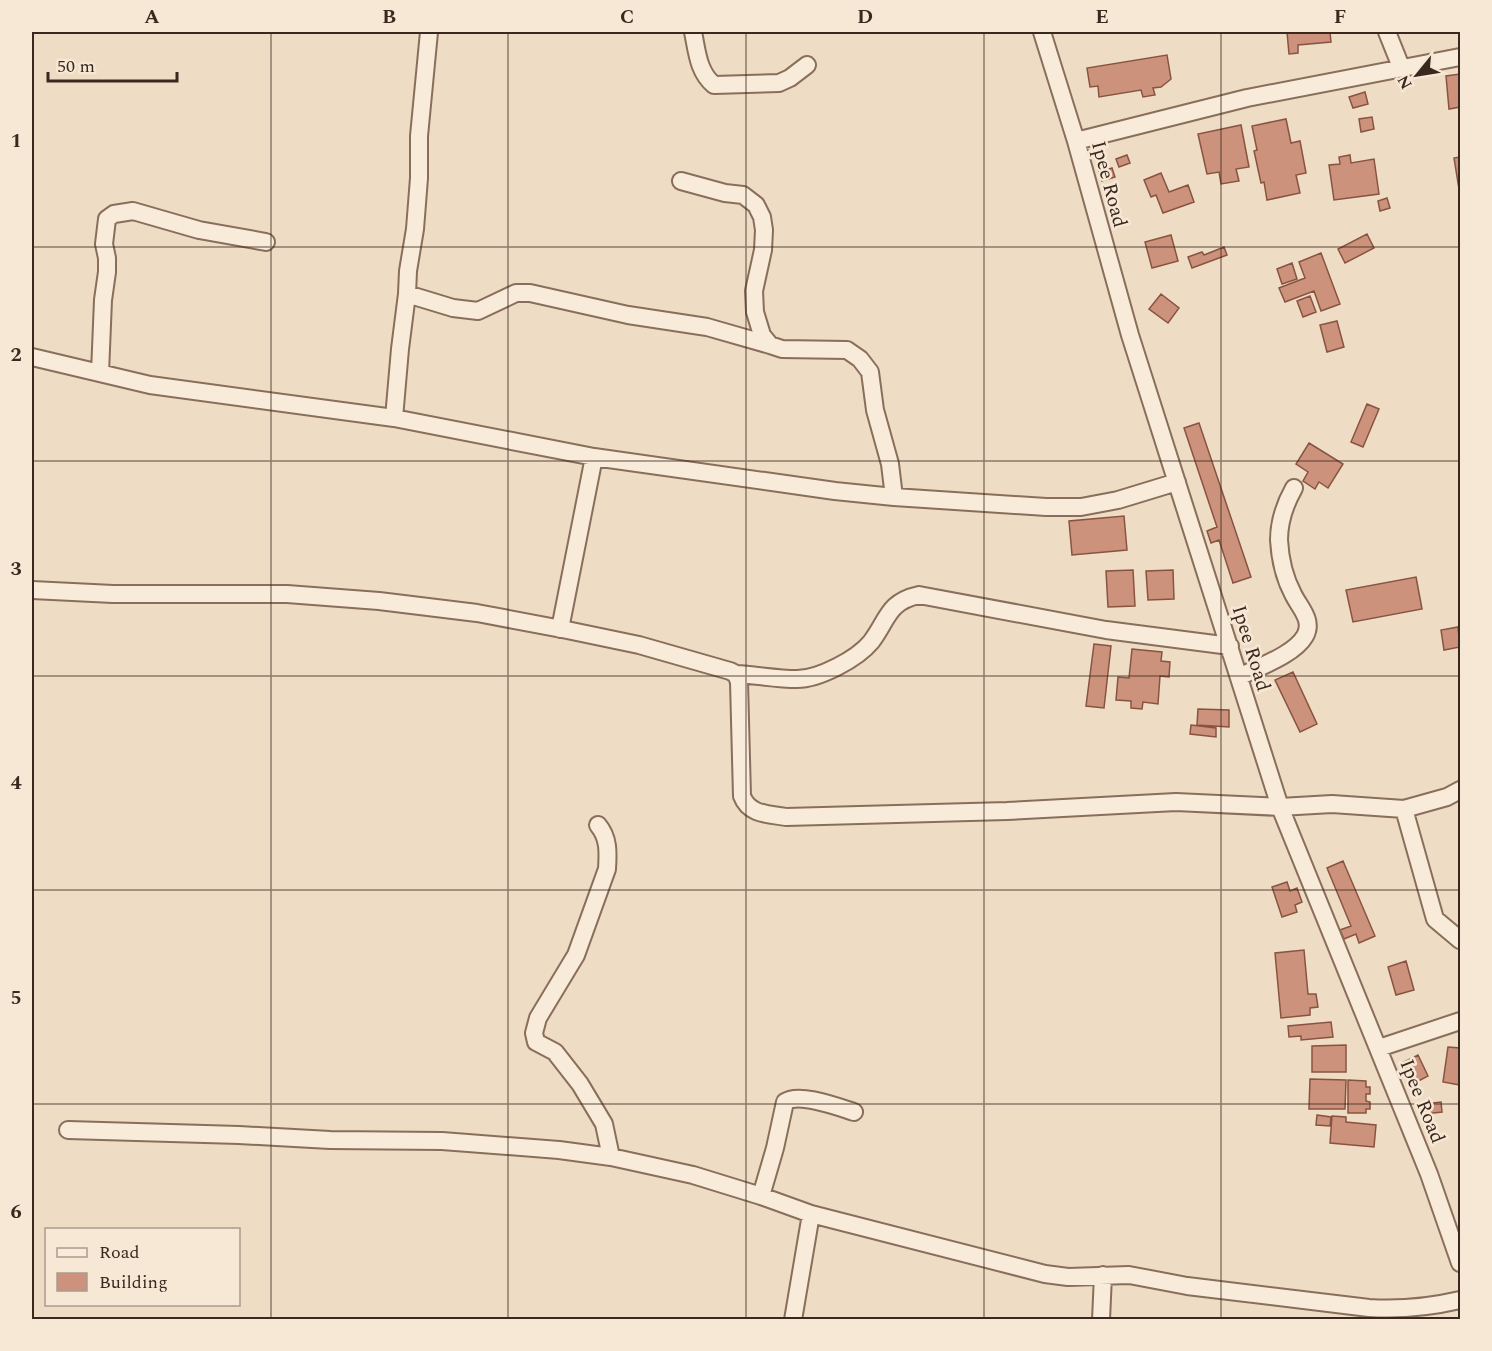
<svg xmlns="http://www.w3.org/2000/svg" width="1492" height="1351" font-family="Spectral,serif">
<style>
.building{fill:#cc927b;stroke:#885441;stroke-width:1.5}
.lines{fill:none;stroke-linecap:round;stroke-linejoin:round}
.minor-casing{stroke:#896e5b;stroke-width:20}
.minor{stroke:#f9ebd9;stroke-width:16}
.grid{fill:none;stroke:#3a281f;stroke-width:1.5;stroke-opacity:0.55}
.labels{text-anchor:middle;stroke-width:5;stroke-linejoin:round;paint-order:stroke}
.street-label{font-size:20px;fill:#3a281f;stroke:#f6e8d5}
.neatline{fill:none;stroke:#3a281f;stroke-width:2}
.grid-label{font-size:20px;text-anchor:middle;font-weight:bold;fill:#3a281f}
</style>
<rect width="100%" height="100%" fill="#eedcc5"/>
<!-- building -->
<path class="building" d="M 1287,32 L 1330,32 L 1331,42 L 1298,45 L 1298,53 L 1289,54 Z
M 1167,55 L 1171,79 L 1161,87 L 1153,88 L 1155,95 L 1143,97 L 1141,90 L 1099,97 L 1098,86 L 1090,87 L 1087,68 Z
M 1460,74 L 1460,107 L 1449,109 L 1446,76 Z
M 1365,92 L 1368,104 L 1353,108 L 1349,97 Z
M 1372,117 L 1374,129 L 1361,132 L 1359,119 Z
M 1286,119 L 1291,143 L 1300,141 L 1306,173 L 1296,175 L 1300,193 L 1267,200 L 1264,182 L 1261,183 L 1254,151 L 1257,150 L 1252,126 Z
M 1241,125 L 1249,167 L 1236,169 L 1239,181 L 1221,184 L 1219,172 L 1207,174 L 1198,134 Z
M 1127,155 L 1130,163 L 1119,167 L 1116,159 Z
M 1350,155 L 1351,163 L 1374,159 L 1379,194 L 1334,200 L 1329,165 L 1340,164 L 1339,157 Z
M 1460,157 L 1460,189 L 1459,189 L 1454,158 Z
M 1105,166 L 1106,170 L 1112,168 L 1115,177 L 1102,181 L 1098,168 Z
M 1161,173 L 1169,192 L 1188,185 L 1194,202 L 1163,213 L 1156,195 L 1151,197 L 1144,180 Z
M 1387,198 L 1390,208 L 1380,211 L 1378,201 Z
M 1367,234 L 1374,248 L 1345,263 L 1338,249 Z
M 1171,235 L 1178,261 L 1152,268 L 1145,242 Z
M 1224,247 L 1227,255 L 1192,268 L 1188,257 L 1202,252 L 1204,255 Z
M 1321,253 L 1340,304 L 1321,311 L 1314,291 L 1285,302 L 1279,288 L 1305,278 L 1299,262 Z
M 1292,263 L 1297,279 L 1282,284 L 1277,269 Z
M 1161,294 L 1179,308 L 1168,323 L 1149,309 Z
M 1310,296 L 1316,312 L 1303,317 L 1297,301 Z
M 1337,321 L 1344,347 L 1327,352 L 1320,325 Z
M 1367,404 L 1379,409 L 1363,447 L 1351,442 Z
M 1199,423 L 1251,577 L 1233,583 L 1219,540 L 1211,543 L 1207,531 L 1217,527 L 1184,428 Z
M 1309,443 L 1343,464 L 1328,488 L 1319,482 L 1315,489 L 1303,481 L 1308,472 L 1296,464 Z
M 1124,516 L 1127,550 L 1072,555 L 1069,521 Z
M 1133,570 L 1135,606 L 1108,607 L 1106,571 Z
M 1173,570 L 1174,599 L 1148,600 L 1146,571 Z
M 1416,577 L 1422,609 L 1353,622 L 1346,590 Z
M 1458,627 L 1460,647 L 1444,650 L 1441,630 Z
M 1094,644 L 1111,646 L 1104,708 L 1086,706 Z
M 1132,649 L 1162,652 L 1161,661 L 1170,662 L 1169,677 L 1160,676 L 1158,704 L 1143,702 L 1142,709 L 1131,708 L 1131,701 L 1116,700 L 1118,677 L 1129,678 Z
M 1293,672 L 1317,724 L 1300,732 L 1275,680 Z
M 1198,709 L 1229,710 L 1229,727 L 1197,725 Z
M 1191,725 L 1216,728 L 1216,737 L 1190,734 Z
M 1343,861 L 1375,936 L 1359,943 L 1356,934 L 1344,939 L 1340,930 L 1351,926 L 1327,868 Z
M 1287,882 L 1290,891 L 1297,888 L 1302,902 L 1295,905 L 1297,912 L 1282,917 L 1272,887 Z
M 1304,950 L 1308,994 L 1316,994 L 1318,1007 L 1310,1008 L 1310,1015 L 1281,1018 L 1275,953 Z
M 1406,961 L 1414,990 L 1396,995 L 1388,967 Z
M 1331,1022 L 1333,1037 L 1301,1040 L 1301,1036 L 1289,1037 L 1288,1026 Z
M 1346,1045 L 1346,1072 L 1312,1072 L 1312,1046 Z
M 1448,1047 L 1460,1048 L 1460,1085 L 1443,1082 Z
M 1418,1055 L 1428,1076 L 1413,1084 L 1402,1063 Z
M 1310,1079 L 1346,1080 L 1345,1109 L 1309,1109 Z
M 1348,1080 L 1366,1081 L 1366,1087 L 1370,1087 L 1370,1094 L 1366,1094 L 1366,1101 L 1370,1102 L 1370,1109 L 1366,1109 L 1366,1113 L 1348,1113 Z
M 1441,1102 L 1442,1112 L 1425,1114 L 1424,1104 Z
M 1317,1115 L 1331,1117 L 1330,1126 L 1316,1125 Z
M 1332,1116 L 1346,1117 L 1346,1122 L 1376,1125 L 1374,1147 L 1330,1143 Z"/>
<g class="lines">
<defs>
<path id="minor" d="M 693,32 C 697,51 698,72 714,85 L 779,83 L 790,78 L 807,65
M 1042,32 L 1076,141 L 1130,335 L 1280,807 L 1429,1174 L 1460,1263
M 1387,32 L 1401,67
M 1076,141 L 1247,98 L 1460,57
M 681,181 L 725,193 L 743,195 L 756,205 L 762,217 L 764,230 L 763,250 L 754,291 L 755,312 L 762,335 L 770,345 L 782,349 L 847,350 L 860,359 L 870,372 L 875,410 L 890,464 L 894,497
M 407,294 L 453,308 L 478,311 L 516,293 L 530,293 L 628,315 L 707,327 L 770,345
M 32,357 L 150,385 L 394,418 L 594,457 L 835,491 L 894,497 L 1046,507 L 1081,507 L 1118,500 L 1177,482
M 100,373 L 103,300 L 107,272 L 107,258 L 104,244 L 107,219 L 114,214 L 133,211 L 199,230 L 266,242
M 394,418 L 400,349 L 407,294 L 408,271 L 415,229 L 419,178 L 419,136 L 429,32
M 32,590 L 113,594 L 287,594 L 379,601 L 477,613 L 567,630 L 639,645 L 730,671 L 736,674 L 739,682 L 742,796 C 749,815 769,814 786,817 L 1007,811 L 1176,802 L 1280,807 L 1332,804 L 1404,809 L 1447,797 L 1460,790
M 560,629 L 594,457
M 736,674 C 756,675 777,679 797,679 C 819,679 857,659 871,642 C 888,620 887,602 919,595 L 1106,630 L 1230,646
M 1239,677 C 1258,667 1294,655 1305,636 C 1314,620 1299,607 1293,594 C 1285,579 1280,558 1279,540 C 1279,521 1285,504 1294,488
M 1404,809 L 1435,919 L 1460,940
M 598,825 C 609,838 608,853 607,869 L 576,955 L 538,1018 L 534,1033 L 536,1042 L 555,1052 L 580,1084 L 604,1124 L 611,1157
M 1379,1048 L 1460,1021
M 68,1130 L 239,1135 L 330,1140 L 442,1141 L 559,1150 L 611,1157 L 693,1175 L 761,1196 L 811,1214 L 1045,1274 L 1068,1277 L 1129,1275 L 1187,1286 L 1369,1308 C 1401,1310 1430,1307 1460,1300
M 761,1196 L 775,1148 L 785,1102 C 799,1092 838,1107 854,1112
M 793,1320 L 811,1214
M 1101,1320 L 1103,1275"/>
</defs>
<!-- minor casing -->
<use href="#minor" class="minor-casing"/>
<!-- minor -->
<use href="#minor" class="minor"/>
</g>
<!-- grid -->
<path class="grid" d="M 271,32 L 271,1320M 508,32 L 508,1320M 746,32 L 746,1320M 984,32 L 984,1320M 1221,32 L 1221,1320M 32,247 L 1460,247M 32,461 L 1460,461M 32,676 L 1460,676M 32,890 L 1460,890M 32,1104 L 1460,1104"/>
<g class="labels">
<!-- street labels -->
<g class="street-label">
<text transform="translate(1110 184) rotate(75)" y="7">Ipee Road</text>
<text transform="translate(1252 648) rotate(73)" y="7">Ipee Road</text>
<text transform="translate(1423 1101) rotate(68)" y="7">Ipee Road</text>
</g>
</g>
<!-- border -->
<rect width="1492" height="1351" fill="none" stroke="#f6e8d5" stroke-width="66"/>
<!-- legend -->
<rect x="45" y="1228" width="195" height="78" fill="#f6e8d5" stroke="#ab9b8c" stroke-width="1.5"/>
<rect x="57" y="1248" width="30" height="9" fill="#f9ebd9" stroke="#ab9b8c" stroke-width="1.5"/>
<text x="99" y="1258" font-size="18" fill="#3a281f">Road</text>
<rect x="57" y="1273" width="30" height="18" fill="#cc927b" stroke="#ab9b8c" stroke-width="1.5"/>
<text x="99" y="1288" font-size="18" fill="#3a281f">Building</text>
<!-- north arrow -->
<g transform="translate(1417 75) rotate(240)" stroke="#f6e8d5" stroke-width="4.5" paint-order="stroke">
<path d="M0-4.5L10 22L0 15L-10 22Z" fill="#3a281f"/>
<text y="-9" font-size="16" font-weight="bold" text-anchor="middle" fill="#3a281f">N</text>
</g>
<!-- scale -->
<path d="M48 72v9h129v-9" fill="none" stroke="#3a281f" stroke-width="3"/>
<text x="57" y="72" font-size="18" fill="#3a281f" stroke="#f6e8d5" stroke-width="4.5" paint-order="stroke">50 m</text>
<rect x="33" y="33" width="1426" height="1285" class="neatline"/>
<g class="grid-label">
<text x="152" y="23">A</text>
<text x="389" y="23">B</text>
<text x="627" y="23">C</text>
<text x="865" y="23">D</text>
<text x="1102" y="23">E</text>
<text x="1340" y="23">F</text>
<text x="16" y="147">1</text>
<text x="16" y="361">2</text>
<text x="16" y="575">3</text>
<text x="16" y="789">4</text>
<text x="16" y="1004">5</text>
<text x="16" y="1218">6</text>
</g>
</svg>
